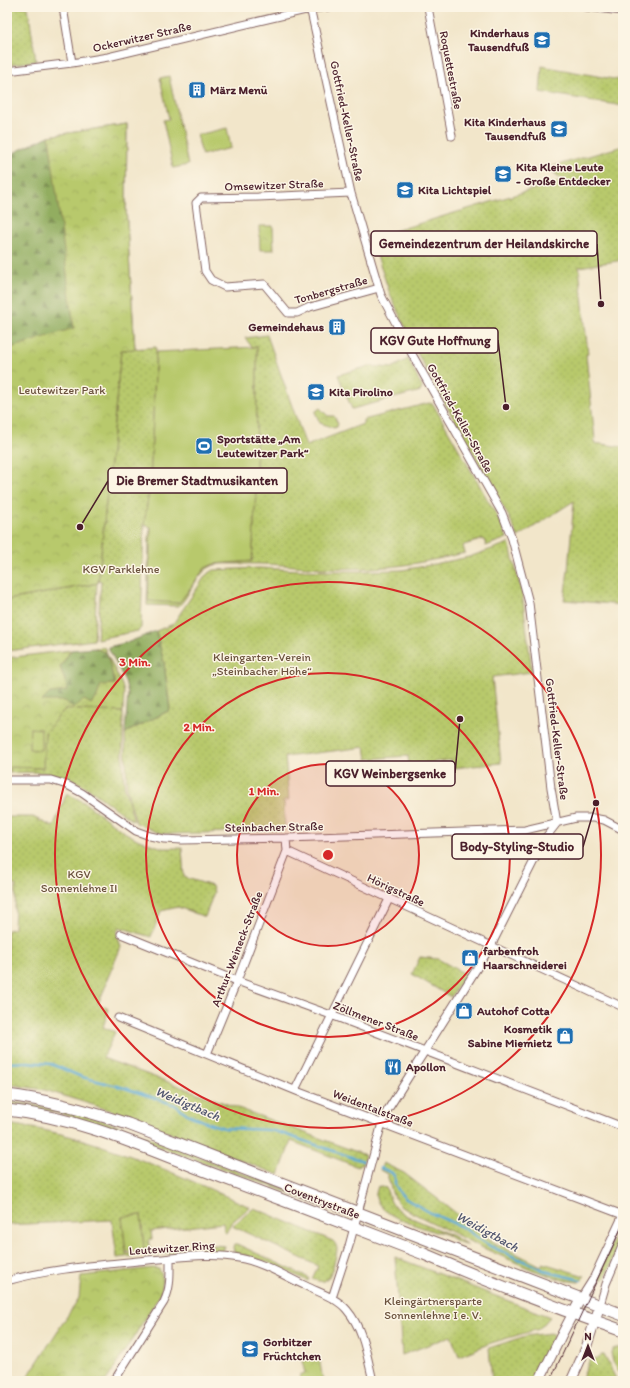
<svg xmlns="http://www.w3.org/2000/svg" width="630" height="1388" font-family="Itim,sans-serif">
<style>
.grass{fill:url(#grass-dots);stroke:#81744c}
.forest{fill:url(#forest-firs);stroke:#6e6646}
.park{fill:url(#park-crowns);stroke:#81744c}
.pitch{fill:#b8c96c;stroke:#81744c}
.lines{fill:none;stroke-linecap:round;stroke-linejoin:round}
.stream{stroke:#5eabd7;stroke-width:2.5}
.minor-casing{stroke:#856563;stroke-width:9}
.secondary-casing{stroke:#856563;stroke-width:11}
.primary-casing{stroke:#856563;stroke-width:13}
.minor{stroke:#fff;stroke-width:7}
.secondary{stroke:#fff;stroke-width:9}
.primary{stroke:#fff;stroke-width:11}
.tram{stroke:#4a1f2b;stroke-width:1}
.ring{fill:none;stroke:#d62828;stroke-width:2}
.labels{text-anchor:middle;stroke-width:3;stroke-linejoin:round;paint-order:stroke}
.poi-label{font-size:12px;font-weight:bold;fill:#4a1f2b;stroke:#fcf5e5;text-anchor:start}
.street-label{font-size:12px;fill:#4a1f2b;stroke:#fcf5e5}
.park-label{font-size:12px;fill:#6b523e;stroke:#fcf5e5}
.water-label{font-size:13px;font-style:italic;fill:#525770;stroke:#fcf5e5}
.centre{fill:#d62828;stroke:#fcf5e5;stroke-width:2}
.ring-label{font-size:12px;text-anchor:middle;font-weight:bold;fill:#d62828;stroke:#fcf5e5;stroke-width:3;stroke-linejoin:round;paint-order:stroke}
.leader{fill:none;stroke:#4a1f2b;stroke-width:1.5}
.callout-dot{fill:#4a1f2b;stroke:#fcf5e5;stroke-width:1.5}
.callout{fill:#fcf5e5;stroke:#4a1f2b;stroke-width:1.5}
.callout-label{font-size:13px;text-anchor:middle;font-weight:bold;fill:#4a1f2b}
</style>
<defs>
<pattern id="grass-dots" width="8" height="8" patternUnits="userSpaceOnUse"><rect width="8" height="8" fill="#b8c96c"/><path d="M2 2h.1M6 6h.1" fill="none" stroke="#a0ac5e" stroke-width="1.8" stroke-linecap="round"/></pattern>
<pattern id="forest-firs" width="22" height="20" patternUnits="userSpaceOnUse"><rect width="22" height="20" fill="#92ad60"/><path d="M5 1l3.5 6h-7zM16 11l3.5 6h-7z" fill="#798c4f"/></pattern>
<pattern id="park-crowns" width="20" height="18" patternUnits="userSpaceOnUse"><rect width="20" height="18" fill="#b8c96c"/><path d="M2 6a3 3 0 1 1 6 0M12 15a3 3 0 1 1 6 0" fill="none" stroke="#a0ac5e"/></pattern>
</defs>
<rect width="100%" height="100%" fill="#fcf5e5"/>
<filter id="ink" filterUnits="userSpaceOnUse"><feTurbulence type="fractalNoise" baseFrequency=".025" numOctaves="2"/><feDisplacementMap in="SourceGraphic" scale="8" xChannelSelector="R" yChannelSelector="G"/><feConvolveMatrix kernelMatrix="1 2 1 2 8 2 1 2 1" color-interpolation-filters="sRGB"/></filter>
<filter id="wash" filterUnits="userSpaceOnUse"><feTurbulence type="fractalNoise" baseFrequency=".012" numOctaves="4" result="noise"/><feDisplacementMap in="SourceGraphic" scale="16" xChannelSelector="R" yChannelSelector="G"/><feGaussianBlur stdDeviation="0.9" result="paint"/><feColorMatrix in="noise" values="0 0 0 0 0 0 0 0 0 0 0 0 0 0 0 0 0 1.4 0 .05"/><feComposite in="paint" operator="in"/></filter>
<g filter="url(#wash)">
<rect width="100%" height="100%" fill="#f2e6ca"/>
<!-- grass -->
<path class="grass" d="M 7,7 L 28,7 L 36,61 L 7,65 Z
M 621,58 L 623,58 L 623,106 L 540,92 L 542,66 L 619,80 Z
M 623,146 L 623,260 L 579,267 L 588,354 L 586,355 L 595,439 L 594,443 L 623,447 L 623,605 L 564,600 L 568,570 L 574,501 L 518,537 L 509,517 L 417,353 L 390,294 L 371,238 L 564,180 L 547,168 Z
M 267,335 L 306,446 L 363,424 L 363,420 L 429,403 L 433,404 L 502,525 L 507,538 L 486,546 L 484,539 L 464,545 L 463,546 L 465,553 C 447,557 429,561 411,564 C 382,569 350,569 320,568 C 293,566 266,563 238,564 C 231,564 222,563 214,565 C 197,571 191,594 179,606 L 147,605 L 149,535 L 151,526 L 148,601 L 179,603 L 205,568 L 214,564 L 252,561 L 256,489 L 257,347 L 252,347 L 245,338 Z
M 156,347 L 150,485 L 144,525 L 141,628 L 138,631 L 97,639 L 101,581 L 98,580 L 121,350 Z
M 408,359 L 422,387 L 421,391 L 352,409 L 338,375 L 369,366 L 392,368 Z
M 509,543 L 522,593 L 532,672 L 492,677 L 501,763 L 453,768 L 452,760 L 409,765 L 408,756 L 367,759 L 365,747 L 285,757 L 289,800 L 284,800 L 285,830 L 170,834 L 159,833 L 136,823 L 127,791 L 125,733 L 170,710 L 164,663 L 156,631 L 173,624 L 206,575 L 214,570 L 259,568 L 322,571 L 362,571 L 402,570 L 425,566 L 469,557 Z
M 97,583 L 94,640 L 7,651 L 7,600 Z
M 65,709 L 123,712 L 123,769 L 125,789 L 134,821 C 111,808 91,786 66,777 C 48,771 29,772 10,773 L 10,767 L 43,768 L 45,732 Z
M 67,793 L 85,803 L 124,832 L 139,840 L 163,848 L 182,848 L 184,877 L 212,886 L 214,892 L 205,917 L 178,907 L 161,911 L 151,937 L 119,927 L 117,933 L 121,947 L 106,982 L 107,983 L 98,1004 L 109,1009 L 103,1027 L 115,1032 L 103,1058 L 365,1155 L 362,1165 L 359,1165 L 358,1167 L 291,1141 L 279,1175 L 112,1111 L 45,1090 L 7,1084 L 7,930 L 14,929 L 16,885 L 7,885 L 7,817 L 33,817 L 53,827 Z
M 420,957 L 438,959 L 465,974 L 451,997 L 412,974 Z
M 7,1101 L 63,1109 L 99,1119 L 336,1208 L 335,1211 L 244,1176 L 182,1155 L 94,1123 L 55,1112 L 7,1104 Z
M 7,1124 C 36,1128 65,1134 93,1143 C 147,1160 199,1184 250,1207 L 231,1223 L 226,1233 L 224,1232 L 223,1223 L 151,1231 L 152,1239 L 149,1240 L 150,1249 L 144,1250 L 141,1215 L 122,1217 L 126,1254 L 133,1253 L 133,1256 L 117,1258 L 112,1220 L 7,1225 Z
M 383,1163 L 404,1173 L 495,1243 L 541,1266 L 543,1263 L 585,1276 L 579,1282 L 563,1280 L 533,1270 L 481,1247 L 401,1207 L 393,1196 L 387,1174 L 380,1170 Z
M 378,1186 L 386,1188 L 391,1202 L 397,1209 L 405,1215 L 453,1236 L 468,1245 C 462,1243 455,1241 450,1237 C 445,1234 441,1231 435,1232 C 419,1226 381,1217 376,1198 C 375,1194 377,1190 378,1186 Z
M 254,1208 L 333,1241 C 335,1243 337,1246 337,1249 C 337,1255 331,1276 327,1279 C 323,1283 317,1281 312,1279 L 318,1266 L 232,1226 Z
M 618,1229 L 623,1232 L 623,1237 L 604,1280 L 597,1277 Z
M 234,1244 L 237,1244 L 309,1278 L 308,1281 L 267,1262 L 234,1252 L 233,1247 Z
M 214,1245 L 224,1246 L 222,1251 L 202,1250 L 137,1256 L 137,1253 Z
M 395,1257 L 550,1317 L 539,1329 L 491,1343 L 459,1356 L 451,1336 L 402,1355 Z
M 551,1333 L 554,1335 L 532,1381 L 492,1381 L 489,1348 L 525,1336 Z
M 616,1348 L 623,1348 L 623,1379 L 613,1362 L 611,1353 L 613,1349 Z
M 602,1355 L 604,1355 L 617,1381 L 581,1381 L 591,1357 L 596,1359 Z"/>
<!-- forest -->
<path class="forest" d="M 127,124 L 126,208 L 135,349 L 121,350 L 98,583 L 7,600 L 7,156 L 49,136 Z
M 156,631 L 164,663 L 170,710 L 125,733 L 128,693 L 125,681 L 108,647 L 129,642 Z
M 95,648 L 107,653 L 115,684 L 101,685 C 99,690 98,696 95,700 C 84,714 56,704 41,702 L 50,693 L 67,687 L 60,667 L 71,650 Z"/>
<!-- park -->
<path class="park" d="M 127,124 L 126,208 L 135,349 L 121,350 L 98,583 L 7,600 L 7,349 L 74,328 L 49,136 Z
M 259,226 L 273,226 L 274,250 L 260,250 Z
M 320,408 L 328,416 L 334,416 L 338,424 L 337,427 L 334,428 L 320,423 L 315,412 Z
M 104,647 L 122,685 L 124,693 L 123,712 L 65,709 L 45,732 L 43,768 L 10,767 L 10,773 L 7,773 L 7,658 L 71,650 L 60,667 L 67,687 L 66,691 L 50,693 L 42,701 L 65,701 L 73,708 L 84,700 L 91,704 L 96,699 L 101,685 L 115,684 L 107,653 L 95,648 Z
M 153,1268 L 159,1269 C 164,1277 163,1286 160,1295 L 106,1381 L 25,1381 L 79,1298 L 81,1276 Z
M 319,1357 L 323,1381 L 301,1381 L 300,1375 L 305,1373 L 302,1361 Z"/>
<!-- pitch -->
<path class="pitch" d="M 169,76 L 188,165 L 173,168 L 163,120 L 169,119 L 160,78 Z
M 227,128 L 231,148 L 202,155 L 197,135 Z
M 257,347 L 256,489 L 252,561 L 214,564 L 205,568 L 179,603 L 148,601 L 151,527 L 144,525 L 150,485 L 156,352 Z
M 30,728 L 41,729 L 41,750 L 29,749 Z
M 141,1215 L 144,1250 L 126,1252 L 122,1217 Z"/>
<g class="lines">
<!-- stream -->
<path class="stream" d="M 7,1063 L 28,1062 L 51,1064 L 82,1077 L 125,1088 L 166,1102 L 175,1105 L 189,1115 L 208,1123 L 224,1128 L 269,1130 L 278,1132 L 363,1161
M 381,1168 L 392,1173 L 395,1177 L 395,1184 L 400,1193 L 406,1199 L 431,1213 L 462,1227 L 490,1246 L 548,1272 L 581,1280"/>
</g>
</g>
<g filter="url(#ink)">
<g class="lines">
<defs>
<path id="minor" d="M 63,7 L 72,63
M 310,7 L 351,193 L 381,295 L 413,356 L 502,513 L 512,539 L 529,603 L 551,788 L 557,823
M 428,7 L 452,136
M 586,7 L 623,11
M 7,71 L 72,63 L 108,57 L 310,9 L 328,7
M 351,193 L 258,197 L 201,198 L 196,203 L 205,271 L 211,280 L 225,287 L 264,284 L 288,313 L 297,313 L 310,307 L 379,288
M 7,780 L 51,780 L 67,785 L 82,793 L 136,831 L 150,836 L 164,839 L 182,840 L 286,838 L 525,830 L 576,818 L 593,818 L 604,820 L 623,830
M 286,838 L 287,851 L 623,1007
M 121,934 L 237,981 L 331,1015 L 623,1127
M 118,1018 L 299,1092 L 623,1215
M 207,1054 L 237,981 L 287,851
M 295,1090 L 389,899
M 7,1281 C 52,1268 101,1265 148,1260 C 177,1258 210,1252 239,1258 C 262,1262 285,1276 306,1286 C 320,1293 337,1298 347,1310 C 364,1330 367,1357 373,1381
M 332,1298 L 349,1246 L 382,1123 L 387,1111 L 491,946 L 546,837 L 557,823
M 581,1298 L 593,1279 L 623,1215
M 600,1305 L 606,1284 L 623,1244
M 114,1381 L 164,1302 C 171,1288 170,1274 170,1258"/>
<path id="secondary" d="M 539,1381 L 561,1336 L 581,1298
M 571,1381 L 586,1348 L 600,1305"/>
<path id="primary" d="M 7,1095 C 49,1100 88,1111 128,1124 L 623,1315
M 7,1110 C 75,1117 137,1144 200,1169 C 275,1197 349,1225 424,1254 C 489,1282 556,1308 623,1331"/>
</defs>
<!-- minor casing -->
<use href="#minor" class="minor-casing"/>
<!-- secondary casing -->
<use href="#secondary" class="secondary-casing"/>
<!-- primary casing -->
<use href="#primary" class="primary-casing"/>
<!-- minor -->
<use href="#minor" class="minor"/>
<!-- secondary -->
<use href="#secondary" class="secondary"/>
<!-- primary -->
<use href="#primary" class="primary"/>
<!-- tram -->
<path class="tram" d="M 550,1381 L 623,1224"/>
</g>
</g>
<!-- distance rings -->
<circle cx="328" cy="855" r="91" fill="#d62828" fill-opacity=".12"/>
<g class="ring">
<circle cx="328" cy="855" r="91"/>
<circle cx="328" cy="855" r="182"/>
<circle cx="328" cy="855" r="273"/>
</g>
<!-- icons -->
<defs>
<symbol id="school-square" viewBox="-11 -11 22 22"><rect x="-9" y="-9" width="18" height="18" rx="4" fill="#1f6fb2" stroke="#fcf5e5"/><path d="M0-5L7-2L0 1L-7-2ZM-4 1L0 2.5L4 1V4Q0 6-4 4Z" fill="#fff"/></symbol>
<symbol id="building-square" viewBox="-11 -11 22 22"><rect x="-9" y="-9" width="18" height="18" rx="4" fill="#1f6fb2" stroke="#fcf5e5"/><path d="M-4-6H4V6H1V3H-1V6H-4ZM-2.5-4.3h1.7v1.8h-1.7ZM.8-4.3h1.7v1.8H.8ZM-2.5-1h1.7V.8h-1.7ZM.8-1h1.7V.8H.8Z" fill="#fff"/></symbol>
<symbol id="stadium-square" viewBox="-11 -11 22 22"><rect x="-9" y="-9" width="18" height="18" rx="4" fill="#1f6fb2" stroke="#fcf5e5"/><path d="M0-5a6.5 5 0 1 0 0 10a6.5 5 0 1 0 0-10ZM-3.5-1.8h7v3.6h-7Z" fill="#fff"/></symbol>
<symbol id="shop-square" viewBox="-11 -11 22 22"><rect x="-9" y="-9" width="18" height="18" rx="4" fill="#1f6fb2" stroke="#fcf5e5"/><path d="M-5-2.5h2.3a2.7 3.5 0 0 1 5.4 0H5L5.5 6h-11ZM-1.5-2.5h3a1.5 2.3 0 0 0-3 0Z" fill="#fff"/></symbol>
<symbol id="restaurant-square" viewBox="-11 -11 22 22"><rect x="-9" y="-9" width="18" height="18" rx="4" fill="#1f6fb2" stroke="#fcf5e5"/><path d="M-5-6h1v4h1v-4h1v4h1v-4h1v5L-1.5 .5V6h-2V.5L-5-1ZM5-6V6H3V1.5H1.5Q1.5-4 5-6Z" fill="#fff"/></symbol>
</defs>
<g fill-rule="evenodd">
<use href="#school-square" x="532" y="30" width="20" height="20"/>
<use href="#building-square" x="187" y="80" width="20" height="20"/>
<use href="#school-square" x="549" y="119" width="20" height="20"/>
<use href="#school-square" x="493" y="164" width="20" height="20"/>
<use href="#school-square" x="395" y="180" width="20" height="20"/>
<use href="#building-square" x="327" y="317" width="20" height="20"/>
<use href="#school-square" x="306" y="382" width="20" height="20"/>
<use href="#stadium-square" x="194" y="436" width="20" height="20"/>
<use href="#shop-square" x="460" y="948" width="20" height="20"/>
<use href="#shop-square" x="454" y="1001" width="20" height="20"/>
<use href="#shop-square" x="555" y="1026" width="20" height="20"/>
<use href="#restaurant-square" x="383" y="1057" width="20" height="20"/>
<use href="#school-square" x="240" y="1339" width="20" height="20"/>
</g>
<g class="labels">
<!-- poi labels -->
<g class="poi-label">
<text x="529" y="37" text-anchor="end">Kinderhaus<tspan x="529" dy="14">Tausendfuß</tspan></text>
<text x="210" y="94">März Menü</text>
<text x="546" y="126" text-anchor="end">Kita Kinderhaus<tspan x="546" dy="14">Tausendfuß</tspan></text>
<text x="516" y="171">Kita Kleine Leute<tspan x="516" dy="14">- Große Entdecker</tspan></text>
<text x="418" y="194">Kita Lichtspiel</text>
<text x="324" y="331" text-anchor="end">Gemeindehaus</text>
<text x="329" y="396">Kita Pirolino</text>
<text x="217" y="443">Sportstätte „Am<tspan x="217" dy="14">Leutewitzer Park“</tspan></text>
<text x="483" y="955">farbenfroh<tspan x="483" dy="14">Haarschneiderei</tspan></text>
<text x="477" y="1015">Autohof Cotta</text>
<text x="552" y="1033" text-anchor="end">Kosmetik<tspan x="552" dy="14">Sabine Miemietz</tspan></text>
<text x="406" y="1071">Apollon</text>
<text x="263" y="1346">Gorbitzer<tspan x="263" dy="14">Früchtchen</tspan></text>
</g>
<!-- street labels -->
<g class="street-label">
<text transform="translate(142 37) rotate(-13)" y="4">Ockerwitzer Straße</text>
<text transform="translate(451 70) rotate(79)" y="4">Roquettestraße</text>
<text transform="translate(347 121) rotate(78)" y="4">Gottfried-Keller-Straße</text>
<text transform="translate(274 185) rotate(-2)" y="4">Omsewitzer Straße</text>
<text transform="translate(331 290) rotate(-16)" y="4">Tonbergstraße</text>
<text transform="translate(460 418) rotate(61)" y="4">Gottfried-Keller-Straße</text>
<text transform="translate(557 739) rotate(83)" y="4">Gottfried-Keller-Straße</text>
<text transform="translate(274 827) rotate(-1)" y="4">Steinbacher Straße</text>
<text transform="translate(396 890) rotate(25)" y="4">Hörigstraße</text>
<text transform="translate(237 949) rotate(-69)" y="4">Arthur-Weineck-Straße</text>
<text transform="translate(376 1021) rotate(21)" y="4">Zöllmener Straße</text>
<text transform="translate(373 1108) rotate(21)" y="4">Weidentalstraße</text>
<text transform="translate(322 1201) rotate(21)" y="4">Coventrystraße</text>
<text transform="translate(172 1248) rotate(-4)" y="4">Leutewitzer Ring</text>
</g>
<!-- park labels -->
<g class="park-label">
<text x="62" y="394">Leutewitzer Park</text>
<text x="121" y="573">KGV Parklehne</text>
<text x="262" y="661">Kleingarten-Verein<tspan x="262" dy="14">„Steinbacher Höhe“</tspan></text>
<text x="79" y="878">KGV<tspan x="79" dy="14">Sonnenlehne II</tspan></text>
<text x="433" y="1305">Kleingärtnersparte<tspan x="433" dy="14">Sonnenlehne I e. V.</tspan></text>
</g>
<!-- water labels -->
<g class="water-label">
<text transform="translate(188 1103) rotate(23)" y="5">Weidigtbach</text>
<text transform="translate(488 1231) rotate(29)" y="5">Weidigtbach</text>
</g>
</g>
<circle cx="328" cy="855" r="6" class="centre"/>
<g class="ring-label">
<text x="135" y="666">3 Min.</text>
<text x="199" y="731">2 Min.</text>
<text x="264" y="795">1 Min.</text>
</g>
<!-- callouts -->
<path class="leader" d="M601 304L597 244M506 407L498 340M80 527L108 481M460 719L455 773M596 803L583 847"/>
<g class="callout-dot">
<circle cx="601" cy="304" r="4"/>
<circle cx="506" cy="407" r="4"/>
<circle cx="80" cy="527" r="4"/>
<circle cx="460" cy="719" r="4"/>
<circle cx="596" cy="803" r="4"/>
</g>
<g class="callout">
<rect x="371" y="231" width="226" height="25" rx="4"/>
<rect x="371" y="328" width="127" height="25" rx="4"/>
<rect x="108" y="468" width="179" height="25" rx="4"/>
<rect x="326" y="761" width="129" height="25" rx="4"/>
<rect x="452" y="834" width="131" height="25" rx="4"/>
</g>
<g class="callout-label">
<text x="484" y="248">Gemeindezentrum der Heilandskirche</text>
<text x="435" y="345">KGV Gute Hoffnung</text>
<text x="197" y="485">Die Bremer Stadtmusikanten</text>
<text x="390" y="778">KGV Weinbergsenke</text>
<text x="517" y="851">Body-Styling-Studio</text>
</g>
<!-- margin -->
<rect width="630" height="1388" fill="none" stroke="#fcf5e5" stroke-width="24"/>
<!-- north arrow -->
<g transform="translate(588 1346)" stroke="#fcf5e5" stroke-width="3" paint-order="stroke">
<path d="M0-3L7 15L0 10L-7 15Z" fill="#4a1f2b"/>
<text y="-6" font-size="11" font-weight="bold" text-anchor="middle" fill="#4a1f2b">N</text>
</g>
</svg>
